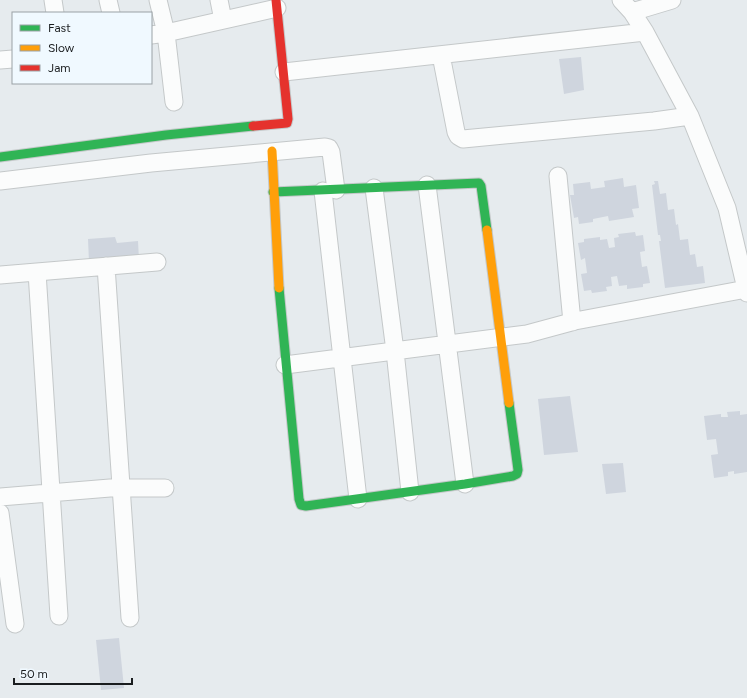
<svg xmlns="http://www.w3.org/2000/svg" width="747" height="698" font-family="Figtree,sans-serif">
<style>
.building{fill:#cfd5de}
.lines{fill:none;stroke-linecap:round;stroke-linejoin:round}
.street-casing{stroke:#c4c8c9;stroke-width:19}
.fast-casing{stroke:#c4c8c9;stroke-width:11}
.slow-casing{stroke:#c4c8c9;stroke-width:11}
.jam-casing{stroke:#c4c8c9;stroke-width:11}
.street{stroke:#fbfcfc;stroke-width:17}
.fast{stroke:#30b455;stroke-width:9}
.slow{stroke:#ff9f0a;stroke-width:9}
.jam{stroke:#e5322d;stroke-width:9}
</style>
<rect width="100%" height="100%" fill="#e6ebee"/>
<!-- building -->
<path class="building" d="M 581,57 L 584,90 L 564,94 L 559,59 Z
M 623,178 L 624,187 L 636,185 L 639,208 L 632,209 L 634,217 L 609,221 L 608,216 L 593,219 L 593,222 L 579,224 L 578,217 L 574,218 L 570,195 L 574,195 L 573,184 L 590,182 L 591,189 L 605,187 L 604,181 Z
M 654,181 L 658,181 L 660,194 L 666,193 L 668,210 L 674,209 L 676,225 L 678,224 L 680,240 L 688,239 L 690,255 L 695,254 L 697,267 L 703,266 L 705,283 L 665,288 L 659,241 L 661,241 L 660,235 L 658,235 L 652,185 L 655,184 Z
M 635,232 L 636,236 L 643,235 L 645,251 L 640,252 L 642,267 L 647,266 L 650,283 L 643,284 L 643,287 L 627,289 L 627,285 L 619,286 L 617,276 L 611,277 L 612,286 L 606,287 L 607,291 L 592,293 L 591,290 L 584,291 L 581,274 L 587,273 L 585,258 L 581,260 L 578,243 L 584,242 L 584,239 L 600,237 L 600,240 L 607,239 L 609,248 L 615,247 L 614,238 L 619,237 L 618,234 Z
M 115,237 L 117,243 L 138,241 L 139,260 L 89,262 L 88,239 Z
M 570,396 L 578,452 L 544,455 L 538,399 Z
M 740,411 L 740,415 L 747,414 L 747,472 L 734,474 L 734,471 L 728,472 L 728,476 L 714,478 L 711,455 L 718,454 L 716,439 L 707,440 L 704,416 L 721,414 L 721,417 L 728,417 L 727,412 Z
M 623,463 L 626,492 L 606,494 L 602,464 Z
M 119,638 L 124,688 L 101,690 L 96,640 Z"/>
<g class="lines">
<defs>
<path id="street" d="M 53,0 L 55,13
M 108,0 L 111,13
M 219,0 L 223,20
M 621,0 L 632,12 L 645,32 L 690,116 L 727,208 L 747,293
M 632,12 L 672,0
M 151,35 L 166,33 L 158,0
M 441,55 L 456,132 L 458,136 L 463,139 L 654,121 L 690,116
M 0,60 L 13,59
M 284,72 L 645,32
M 174,102 L 166,33 L 277,8
M 558,176 L 572,322
M 0,181 L 151,163 L 325,147 L 329,148 L 331,152 L 336,190
M 427,185 L 465,484
M 374,188 L 395,351 L 410,492
M 323,191 L 358,499
M 106,266 L 130,618
M 37,272 L 59,616
M 0,275 L 157,262
M 285,365 L 527,334 L 575,321 L 746,289
M 0,497 L 110,488 L 165,488
M 0,513 L 15,624"/>
<path id="fast" d="M 0,157 L 166,135 L 253,126
M 273,192 L 479,183 L 481,186 L 487,230
M 279,288 L 299,499 L 301,505 L 306,506 L 465,484 L 513,476 L 517,474 L 518,470 L 509,403"/>
<path id="slow" d="M 272,151 L 279,288
M 487,230 L 509,403"/>
<path id="jam" d="M 253,126 L 287,123 L 288,119 L 276,0"/>
</defs>
<!-- street casing -->
<use href="#street" class="street-casing"/>
<!-- fast casing -->
<use href="#fast" class="fast-casing"/>
<!-- slow casing -->
<use href="#slow" class="slow-casing"/>
<!-- jam casing -->
<use href="#jam" class="jam-casing"/>
<!-- street -->
<use href="#street" class="street"/>
<!-- fast -->
<use href="#fast" class="fast"/>
<!-- slow -->
<use href="#slow" class="slow"/>
<!-- jam -->
<use href="#jam" class="jam"/>
</g>
<!-- legend -->
<rect x="12" y="12" width="140" height="72" fill="#f0f9ff" stroke="#9aa1a5"/>
<rect x="20" y="25" width="20" height="6" fill="#30b455" stroke="#9aa1a5"/>
<text x="48" y="32" font-size="12" fill="#1a1d1f">Fast</text>
<rect x="20" y="45" width="20" height="6" fill="#ff9f0a" stroke="#9aa1a5"/>
<text x="48" y="52" font-size="12" fill="#1a1d1f">Slow</text>
<rect x="20" y="65" width="20" height="6" fill="#e5322d" stroke="#9aa1a5"/>
<text x="48" y="72" font-size="12" fill="#1a1d1f">Jam</text>
<!-- scale -->
<path d="M14 678v6h118v-6" fill="none" stroke="#1a1d1f" stroke-width="2"/>
<text x="20" y="678" font-size="12" fill="#1a1d1f" stroke="#f0f9ff" stroke-width="3" paint-order="stroke">50 m</text>
</svg>
